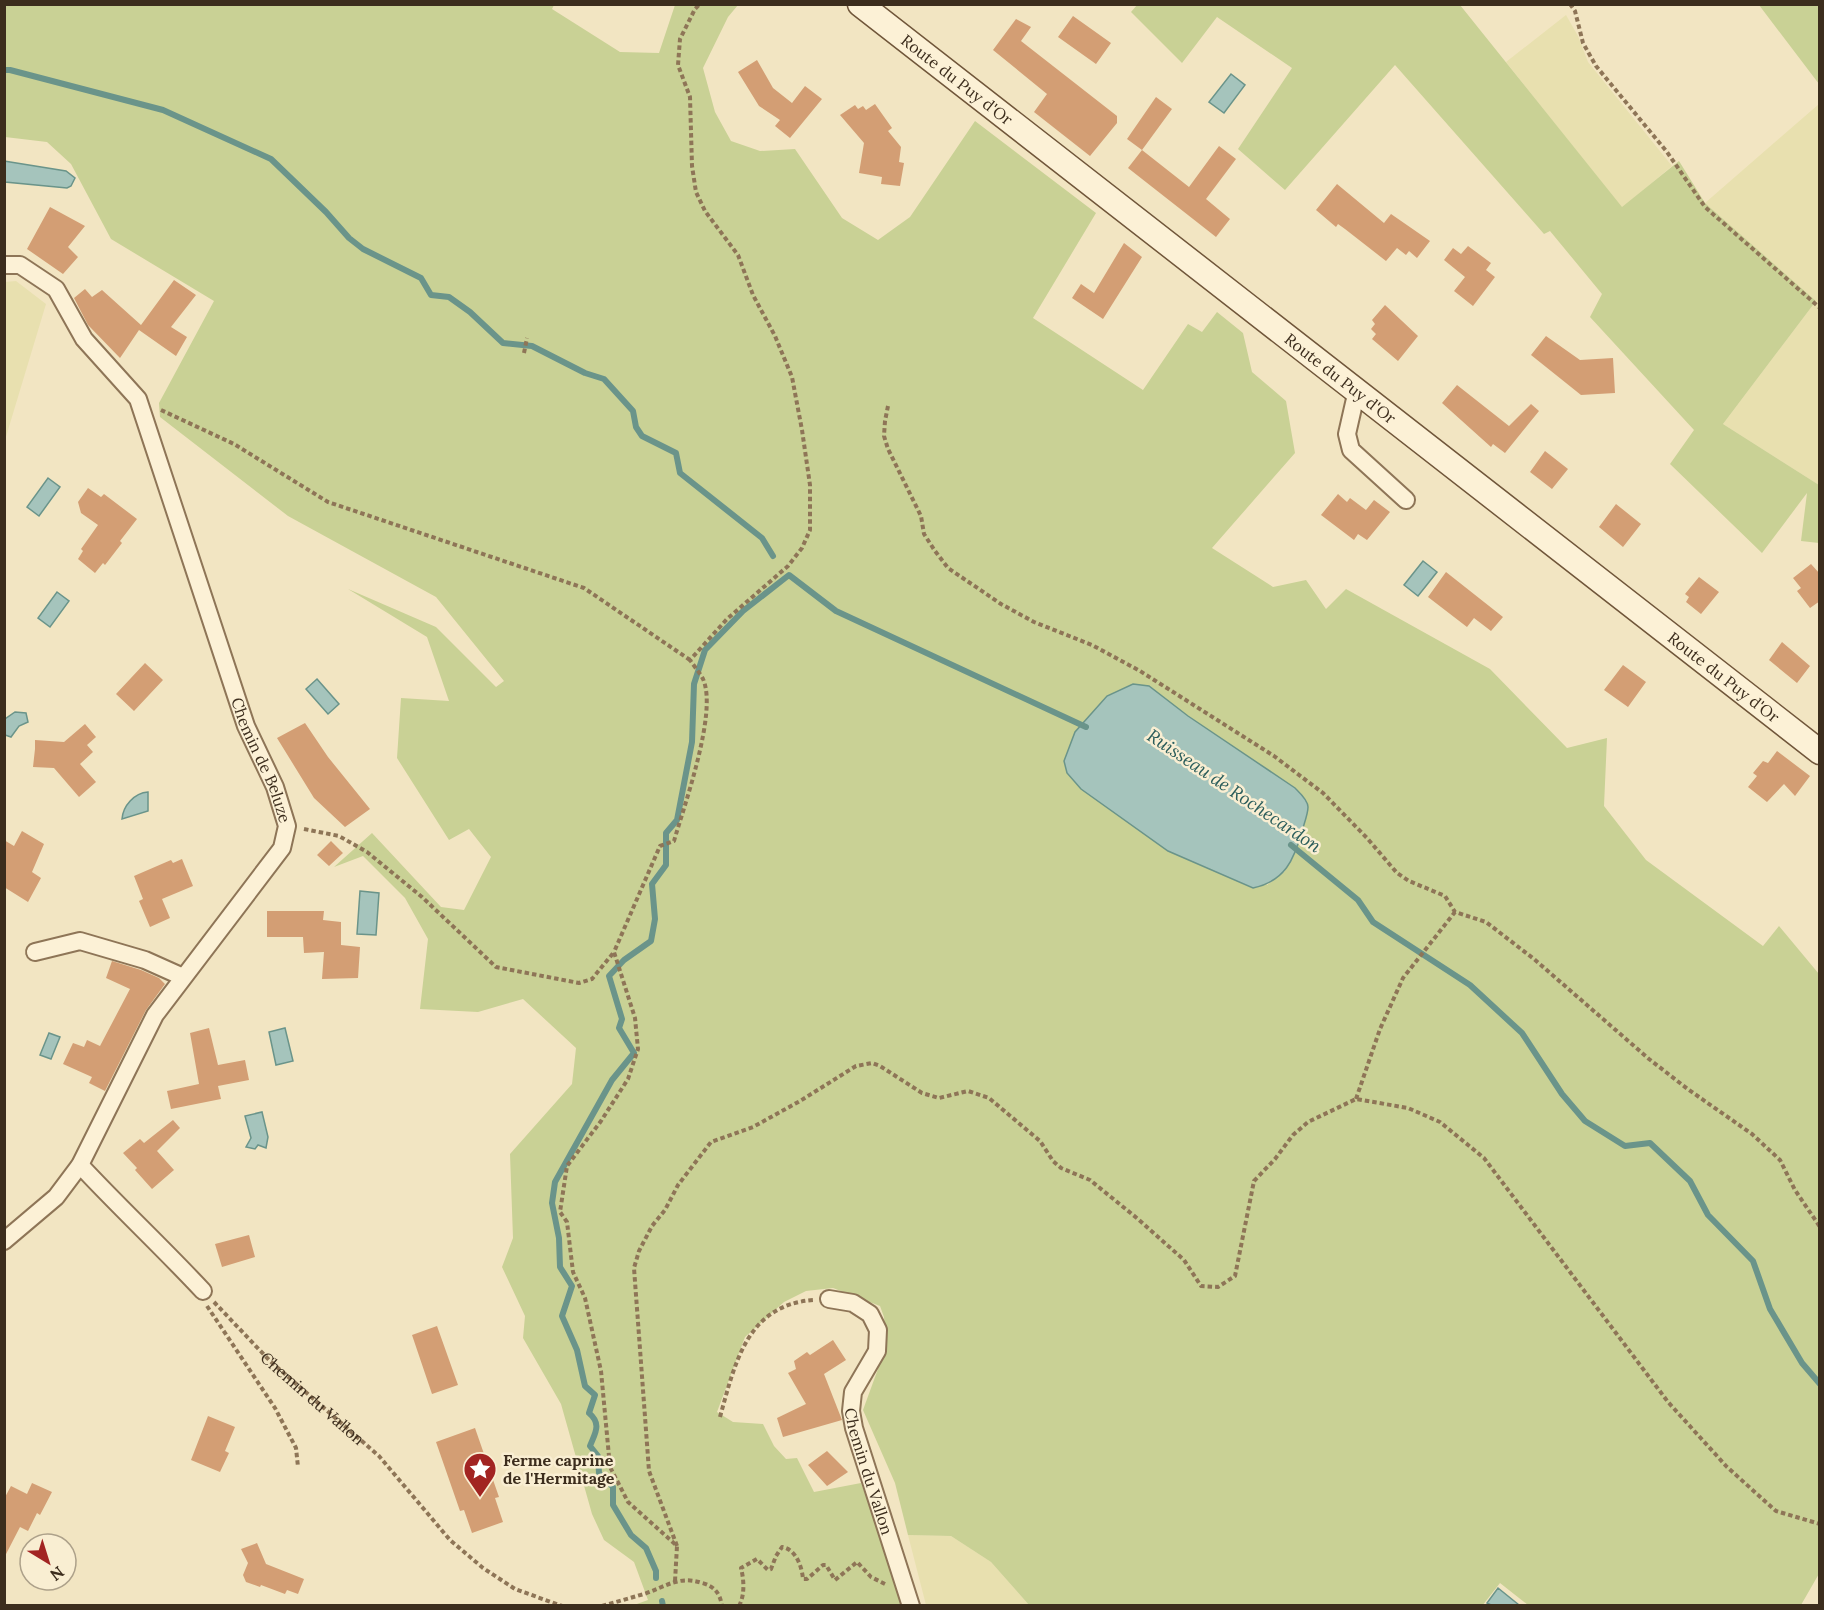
<svg xmlns="http://www.w3.org/2000/svg" width="1824" height="1610" font-family="Lora,serif">
<style>
.farmland{fill:#e8e0af}
.green{fill:#c9d195;fill-rule:evenodd}
.water{fill:#a5c4bc;stroke:#6a948a;stroke-width:1.5}
.lines{fill:none;stroke-linecap:round;stroke-linejoin:round}
.stream{stroke:#6a948a;stroke-width:6}
.building{fill:#d39e74}
.minor-casing{stroke:#8e7557;stroke-width:20}
.secondary-casing{stroke:#70563a;stroke-width:27}
.path{stroke:#8e7557;stroke-width:4;stroke-dasharray:4.5 3;stroke-linecap:butt}
.minor{stroke:#fcf1d6;stroke-width:16}
.secondary{stroke:#fcf1d6;stroke-width:24}
.labels{text-anchor:middle;stroke-width:5;stroke-linejoin:round;paint-order:stroke}
.street-label{font-size:16px;fill:#3c2d1d;stroke:#f9eed2}
.poi-label{font-size:16px;font-weight:bold;fill:#3c2d1d;stroke:#f9eed2;text-anchor:start}
.water-label{font-size:18px;font-style:italic;fill:#2b5d5b;stroke:#f9eed2}
</style>
<rect width="100%" height="100%" fill="#f2e5c2"/>
<!-- farmland -->
<path class="farmland" d="M 1566,15 L 1578,36 L 1588,62 L 1672,166 L 1622,208 L 1506,62 Z
M 1819,104 L 1819,485 L 1723,424 L 1816,301 L 1705,203 Z
M 16,281 L 46,304 L 5,440 L 5,282 Z
M 908,1535 L 951,1536 L 991,1562 L 1029,1605 L 926,1605 Z"/>
<!-- green -->
<path class="green" d="M 5,5 L 554,5 L 552,9 L 620,52 L 659,53 L 675,5 L 738,5 L 728,17 L 703,68 L 715,112 L 731,141 L 760,151 L 795,149 L 842,218 L 878,240 L 910,217 L 975,121 L 1096,213 L 1033,318 L 1143,390 L 1188,324 L 1202,332 L 1217,312 L 1243,333 L 1252,372 L 1286,401 L 1295,453 L 1212,548 L 1273,587 L 1306,580 L 1326,609 L 1346,589 L 1490,669 L 1567,748 L 1607,738 L 1604,806 L 1646,860 L 1763,946 L 1779,926 L 1819,974 L 1820,1572 L 1801,1605 L 1528,1605 L 1500,1583 L 1482,1606 L 1029,1605 L 991,1562 L 951,1536 L 908,1535 L 895,1483 L 863,1410 L 886,1347 L 884,1317 L 880,1306 L 833,1288 L 806,1291 L 784,1302 L 745,1337 L 717,1412 L 733,1422 L 763,1424 L 774,1446 L 786,1459 L 797,1458 L 814,1492 L 861,1483 L 881,1537 L 904,1605 L 634,1605 L 648,1600 L 634,1562 L 604,1540 L 592,1514 L 561,1404 L 523,1338 L 525,1316 L 502,1267 L 513,1238 L 510,1154 L 572,1084 L 576,1048 L 523,999 L 478,1012 L 420,1009 L 428,939 L 405,898 L 363,856 L 334,867 L 372,833 L 441,907 L 464,910 L 491,857 L 469,829 L 449,840 L 397,758 L 401,698 L 449,701 L 427,637 L 348,589 L 436,627 L 496,687 L 504,681 L 436,597 L 288,516 L 160,417 L 159,403 L 214,301 L 111,239 L 71,164 L 47,142 L 5,137 ZM 1149,686 L 1188,716 L 1295,788 L 1304,798 L 1297,849 L 1284,872 L 1267,885 Z
M 1137,5 L 1460,5 L 1622,207 L 1679,161 L 1705,203 L 1816,301 L 1723,424 L 1819,485 L 1819,543 L 1801,541 L 1807,493 L 1762,553 L 1670,464 L 1694,430 L 1590,317 L 1602,294 L 1550,231 L 1544,234 L 1395,65 L 1285,190 L 1238,149 L 1292,68 L 1217,17 L 1182,63 L 1131,12 Z
M 1759,5 L 1819,5 L 1819,84 Z"/>
<!-- water -->
<path class="water" d="M 1231,74 L 1245,85 L 1224,113 L 1209,102 Z
M 4,161 L 66,171 L 75,178 L 71,186 L 67,188 L 5,182 Z
M 48,478 L 60,487 L 39,516 L 27,507 Z
M 1423,561 L 1437,572 L 1418,596 L 1404,585 Z
M 57,592 L 69,601 L 50,627 L 38,618 Z
M 317,679 L 339,704 L 328,714 L 306,689 Z
M 1133,684 L 1149,686 L 1188,716 L 1295,788 C 1300,793 1308,800 1308,807 C 1308,814 1304,824 1302,831 C 1294,860 1285,881 1253,888 L 1168,851 L 1081,789 L 1067,773 L 1064,761 L 1075,732 L 1107,696 Z
M 15,712 L 26,713 L 28,722 L 19,726 L 11,737 L 5,735 L 5,719 Z
M 148,792 L 148,811 L 122,819 C 123,806 134,793 148,792 Z
M 360,891 L 379,893 L 376,935 L 357,934 Z
M 285,1028 L 293,1061 L 276,1065 L 269,1032 Z
M 49,1033 L 60,1037 L 51,1059 L 40,1055 Z
M 262,1112 L 268,1137 L 266,1148 L 258,1145 L 255,1149 L 246,1147 L 251,1138 L 245,1116 Z
M 1498,1588 L 1519,1605 L 1491,1605 L 1487,1603 Z"/>
<g class="lines">
<!-- stream -->
<path class="stream" d="M 4,70 L 10,70 L 163,110 L 271,159 L 326,212 L 349,238 L 363,249 L 421,278 L 431,295 L 449,297 L 470,312 L 503,343 L 532,346 L 585,373 L 604,379 L 633,411 L 636,427 L 642,436 L 676,453 L 680,473 L 762,538 L 773,556
M 1291,845 L 1358,900 L 1373,922 L 1470,985 L 1522,1033 L 1562,1094 L 1585,1121 L 1625,1146 L 1650,1143 L 1690,1181 L 1708,1215 L 1753,1261 L 1770,1309 L 1802,1363 L 1820,1384
M 656,1578 L 656,1571 L 646,1548 L 631,1535 L 613,1505 L 613,1487 L 599,1473 L 598,1456 L 590,1446 C 595,1433 602,1424 589,1413 L 595,1395 L 585,1386 L 577,1350 L 562,1316 L 572,1286 L 560,1267 L 559,1238 L 552,1203 L 555,1182 L 612,1080 L 634,1053 L 619,1028 L 622,1019 L 609,976 L 624,960 L 651,941 L 655,919 L 652,884 L 666,865 L 666,833 L 677,820 L 692,742 L 694,684 L 705,650 L 743,611 L 789,575 L 836,611 L 1086,727
M 662,1601 L 663,1606"/>
</g>
<!-- building -->
<path class="building" d="M 1073,16 L 1111,43 L 1096,64 L 1058,37 Z
M 1016,19 L 1031,27 L 1021,41 L 1117,116 L 1117,123 L 1090,156 L 1034,112 L 1047,94 L 993,50 Z
M 757,60 L 773,88 L 792,103 L 805,86 L 822,99 L 790,138 L 775,126 L 780,120 L 759,106 L 738,72 Z
M 1156,97 L 1172,109 L 1142,150 L 1189,187 L 1219,146 L 1236,159 L 1206,199 L 1230,219 L 1216,237 L 1128,168 L 1142,150 L 1127,139 Z
M 875,104 L 892,128 L 888,131 L 901,147 L 899,162 L 904,163 L 900,186 L 881,184 L 882,177 L 859,173 L 864,143 L 840,115 L 855,105 L 858,109 L 863,106 L 866,110 Z
M 1337,184 L 1384,223 L 1391,214 L 1430,241 L 1417,258 L 1409,251 L 1406,255 L 1397,248 L 1386,261 L 1345,229 L 1338,224 L 1336,227 L 1316,210 Z
M 50,207 L 85,226 L 68,247 L 78,257 L 63,274 L 27,249 Z
M 1124,243 L 1142,257 L 1103,319 L 1072,298 L 1081,284 L 1094,293 Z
M 1468,246 L 1491,263 L 1486,270 L 1495,277 L 1473,306 L 1454,291 L 1465,277 L 1444,260 L 1453,248 L 1461,254 Z
M 174,280 L 196,295 L 171,327 L 187,337 L 176,356 L 139,330 L 120,358 L 88,325 L 74,298 L 85,289 L 92,297 L 102,290 L 141,325 Z
M 1385,305 L 1418,336 L 1398,361 L 1372,339 L 1376,334 L 1371,329 L 1375,324 L 1372,320 Z
M 1546,336 L 1580,360 L 1613,358 L 1615,393 L 1581,395 L 1531,355 Z
M 1457,385 L 1509,426 L 1531,404 L 1539,411 L 1505,453 L 1493,444 L 1491,447 L 1442,403 Z
M 1545,451 L 1568,469 L 1552,489 L 1530,472 Z
M 88,488 L 101,497 L 104,494 L 137,519 L 120,541 L 122,543 L 105,565 L 103,563 L 95,573 L 78,559 L 83,551 L 81,549 L 98,525 L 81,513 L 78,502 Z
M 1338,494 L 1347,502 L 1350,498 L 1366,510 L 1374,500 L 1390,512 L 1367,540 L 1358,534 L 1354,540 L 1321,515 Z
M 1616,504 L 1641,524 L 1623,547 L 1599,527 Z
M 1811,564 L 1820,574 L 1820,601 L 1810,608 L 1797,591 L 1801,588 L 1793,578 Z
M 1446,572 L 1503,617 L 1491,631 L 1474,618 L 1467,627 L 1428,597 Z
M 1699,577 L 1719,592 L 1701,614 L 1686,602 L 1689,597 L 1685,594 Z
M 1782,642 L 1810,666 L 1797,683 L 1769,660 Z
M 145,663 L 163,680 L 134,711 L 116,694 Z
M 1623,665 L 1646,682 L 1628,707 L 1604,690 Z
M 305,723 L 328,757 L 370,809 L 345,827 L 314,798 L 277,738 Z
M 85,724 L 96,737 L 87,745 L 93,752 L 80,764 L 96,782 L 79,797 L 54,768 L 33,767 L 35,749 L 35,740 L 64,742 Z
M 1777,751 L 1810,776 L 1795,796 L 1784,784 L 1767,802 L 1748,787 L 1757,776 L 1753,773 L 1763,761 L 1768,763 Z
M 22,831 L 44,844 L 32,872 L 41,878 L 28,902 L 4,887 L 4,840 L 14,846 Z
M 331,841 L 343,853 L 329,866 L 317,855 Z
M 182,859 L 193,886 L 162,899 L 170,918 L 150,927 L 139,901 L 143,899 L 134,876 L 171,860 L 173,863 Z
M 267,911 L 324,911 L 323,920 L 341,922 L 341,945 L 360,947 L 358,978 L 322,979 L 324,952 L 304,953 L 303,937 L 267,937 Z
M 112,961 L 141,970 L 159,978 L 165,984 L 146,1010 L 105,1091 L 89,1083 L 92,1077 L 63,1064 L 73,1043 L 84,1047 L 87,1040 L 100,1046 L 130,989 L 106,978 Z
M 209,1028 L 218,1065 L 245,1060 L 249,1080 L 218,1086 L 221,1099 L 171,1109 L 167,1091 L 199,1084 L 190,1033 Z
M 173,1120 L 180,1128 L 157,1151 L 174,1170 L 152,1189 L 135,1170 L 137,1168 L 123,1153 L 140,1139 L 144,1143 Z
M 249,1235 L 255,1257 L 222,1267 L 215,1244 Z
M 437,1326 L 458,1385 L 432,1394 L 412,1335 Z
M 833,1340 L 846,1360 L 824,1374 L 842,1420 L 783,1437 L 777,1418 L 806,1404 L 788,1373 L 796,1369 L 794,1361 L 807,1352 L 810,1355 Z
M 208,1416 L 235,1427 L 225,1451 L 229,1453 L 220,1472 L 191,1460 Z
M 475,1428 L 499,1497 L 495,1498 L 503,1522 L 472,1533 L 464,1510 L 460,1511 L 436,1442 Z
M 827,1451 L 848,1472 L 827,1486 L 808,1465 Z
M 32,1483 L 52,1492 L 40,1515 L 37,1513 L 28,1531 L 20,1527 L 4,1558 L 4,1499 L 11,1486 L 27,1494 Z
M 257,1543 L 266,1564 L 304,1579 L 298,1594 L 287,1590 L 285,1594 L 261,1585 L 260,1587 L 246,1582 L 243,1575 L 248,1563 L 241,1549 Z"/>
<g class="lines">
<defs>
<g id="minor">
<path id="s2" d="M 4,265 L 20,265 L 56,289 L 84,339 L 138,399 L 246,726 L 275,787 L 287,826 L 282,848 L 155,1015 L 80,1165 L 56,1197 L 4,1241"/>
<path d="M 1357,390 L 1347,434 L 1351,450 L 1406,500"/>
<path d="M 35,952 L 80,941 L 145,960 L 183,977"/>
<path d="M 80,1165 C 120,1208 163,1248 203,1291"/>
<path id="s3" d="M 829,1299 L 853,1303 L 870,1314 L 878,1330 L 877,1351 L 853,1392 L 851,1411 L 854,1428 L 911,1606"/>
</g>
<g id="secondary">
<path id="s4" d="M 860,4 L 1820,752"/>
</g>
</defs>
<!-- minor casing -->
<use href="#minor" class="minor-casing"/>
<!-- secondary casing -->
<use href="#secondary" class="secondary-casing"/>
<!-- path -->
<g class="path">
<path d="M 1570,4 L 1575,11 L 1583,43 L 1596,66 L 1667,152 L 1705,207 L 1820,308"/>
<path d="M 524,353 L 527,338"/>
<path d="M 888,406 L 885,421 L 884,436 L 888,449 L 921,516 L 924,534 L 935,551 L 948,568 L 1001,604 L 1034,622 L 1092,645 L 1140,671 L 1274,756 L 1323,793 L 1367,838 L 1397,873 L 1409,881 L 1445,896 L 1455,912 L 1486,922 L 1534,959 L 1649,1059 L 1689,1090 L 1752,1134 L 1780,1160 L 1795,1190 L 1820,1227"/>
<path d="M 161,410 L 234,444 L 328,502 L 584,588 L 690,660"/>
<path d="M 304,829 L 339,836 L 367,852 L 422,897 L 496,967 L 579,983 L 592,979 L 614,952"/>
<path d="M 1356,1099 L 1380,1029 L 1403,978 L 1455,912"/>
<path id="s1" d="M 214,1302 L 270,1361 L 379,1456 L 450,1540 L 483,1568 L 515,1589 L 562,1606"/>
<path d="M 207,1306 L 275,1408 L 296,1448 L 298,1467"/>
<path d="M 720,1417 C 735,1363 747,1305 813,1300"/>
<path d="M 677,1546 L 649,1471 L 634,1268 L 639,1251 L 652,1226 L 665,1210 L 678,1185 L 711,1142 L 753,1127 L 800,1101 L 856,1066 L 872,1063 L 880,1066 L 922,1093 L 939,1098 L 968,1091 L 989,1098 L 1040,1141 L 1053,1161 L 1061,1168 L 1090,1180 L 1138,1219 L 1184,1260 L 1201,1286 L 1218,1287 L 1235,1276 L 1254,1181 L 1275,1159 L 1293,1135 L 1308,1122 L 1356,1099 L 1408,1108 L 1440,1122 L 1484,1158 L 1668,1402 L 1727,1467 L 1776,1511 L 1820,1524"/>
<path d="M 675,1581 L 677,1546 L 628,1502 L 610,1467 L 601,1371 L 585,1298 L 573,1272 L 567,1222 L 560,1212 L 567,1166 L 601,1121 L 628,1079 L 638,1049 L 635,1018 L 614,952 L 660,846 L 674,841 C 684,806 718,712 703,679 C 700,673 694,666 690,660 L 727,619 L 788,566 L 802,548 L 810,530 L 810,485 L 802,430 L 792,377 L 775,336 L 753,295 L 738,255 L 705,211 L 696,192 L 692,166 L 690,97 L 678,65 L 680,39 L 695,9 L 700,4"/>
<path d="M 602,1606 C 616,1602 630,1598 644,1594 C 665,1587 679,1575 702,1583 C 714,1586 720,1593 722,1606"/>
<path d="M 739,1606 C 745,1595 744,1580 741,1568 L 757,1559 L 768,1570 L 771,1569 L 776,1556 L 782,1547 C 796,1549 802,1567 803,1579 L 807,1579 L 823,1565 L 826,1565 L 835,1580 L 857,1562 L 871,1577 L 885,1584"/>
</g>
<!-- minor -->
<use href="#minor" class="minor"/>
<!-- secondary -->
<use href="#secondary" class="secondary"/>
</g>
<!-- icons -->
<defs>
<symbol id="sight-pin" viewBox="-11 -11 22 30"><path d="M0 17L-7.5 6A9.5 9.5 0 1 1 7.5 6Z" fill="#a22422" stroke="#f9eed2"/><path d="M0-6L1.8-2.2L6-1.7L2.9 1.2L3.7 5.4L0 3.3L-3.7 5.4L-2.9 1.2L-6-1.7L-1.8-2.2Z" fill="#fff"/></symbol>
</defs>
<g fill-rule="evenodd">
<use href="#sight-pin" x="461" y="1450" width="38" height="52"/>
</g>
<g class="labels">
<!-- street labels -->
<g class="street-label">
<text dy="6" stroke="none"><textPath href="#s4" startOffset="123">Route du Puy d'Or</textPath></text>
<text dy="6" stroke="none"><textPath href="#s4" startOffset="609">Route du Puy d'Or</textPath></text>
<text dy="6" stroke="none"><textPath href="#s4" startOffset="1095">Route du Puy d'Or</textPath></text>
<text dy="6" stroke="none"><textPath href="#s2" startOffset="579">Chemin de Beluze</textPath></text>
<text dy="6" stroke="none"><textPath href="#s1" startOffset="138">Chemin du Vallon</textPath></text>
<text dy="6" stroke="none"><textPath href="#s3" startOffset="213">Chemin du Vallon</textPath></text>
</g>
<!-- poi labels -->
<g class="poi-label">
<text x="503" y="1466">Ferme caprine<tspan x="503" dy="18">de l'Hermitage</tspan></text>
</g>
<!-- water labels -->
<g class="water-label">
<text transform="translate(1234 791) rotate(34)" y="6">Ruisseau de Rochecardon</text>
</g>
</g>
<!-- border -->
<rect width="1824" height="1610" fill="none" stroke="#3c2d1d" stroke-width="12"/>
<!-- north arrow -->
<g transform="translate(48 1562) rotate(142)"><circle r="28" fill="#f9eed2" stroke="#ada18a" stroke-width="1.5"/>
<path d="M0-4.5L10 22L0 15L-10 22Z" fill="#a22422"/>
<text y="-9" font-size="16" font-weight="bold" text-anchor="middle" fill="#3c2d1d">N</text>
</g>
</svg>
